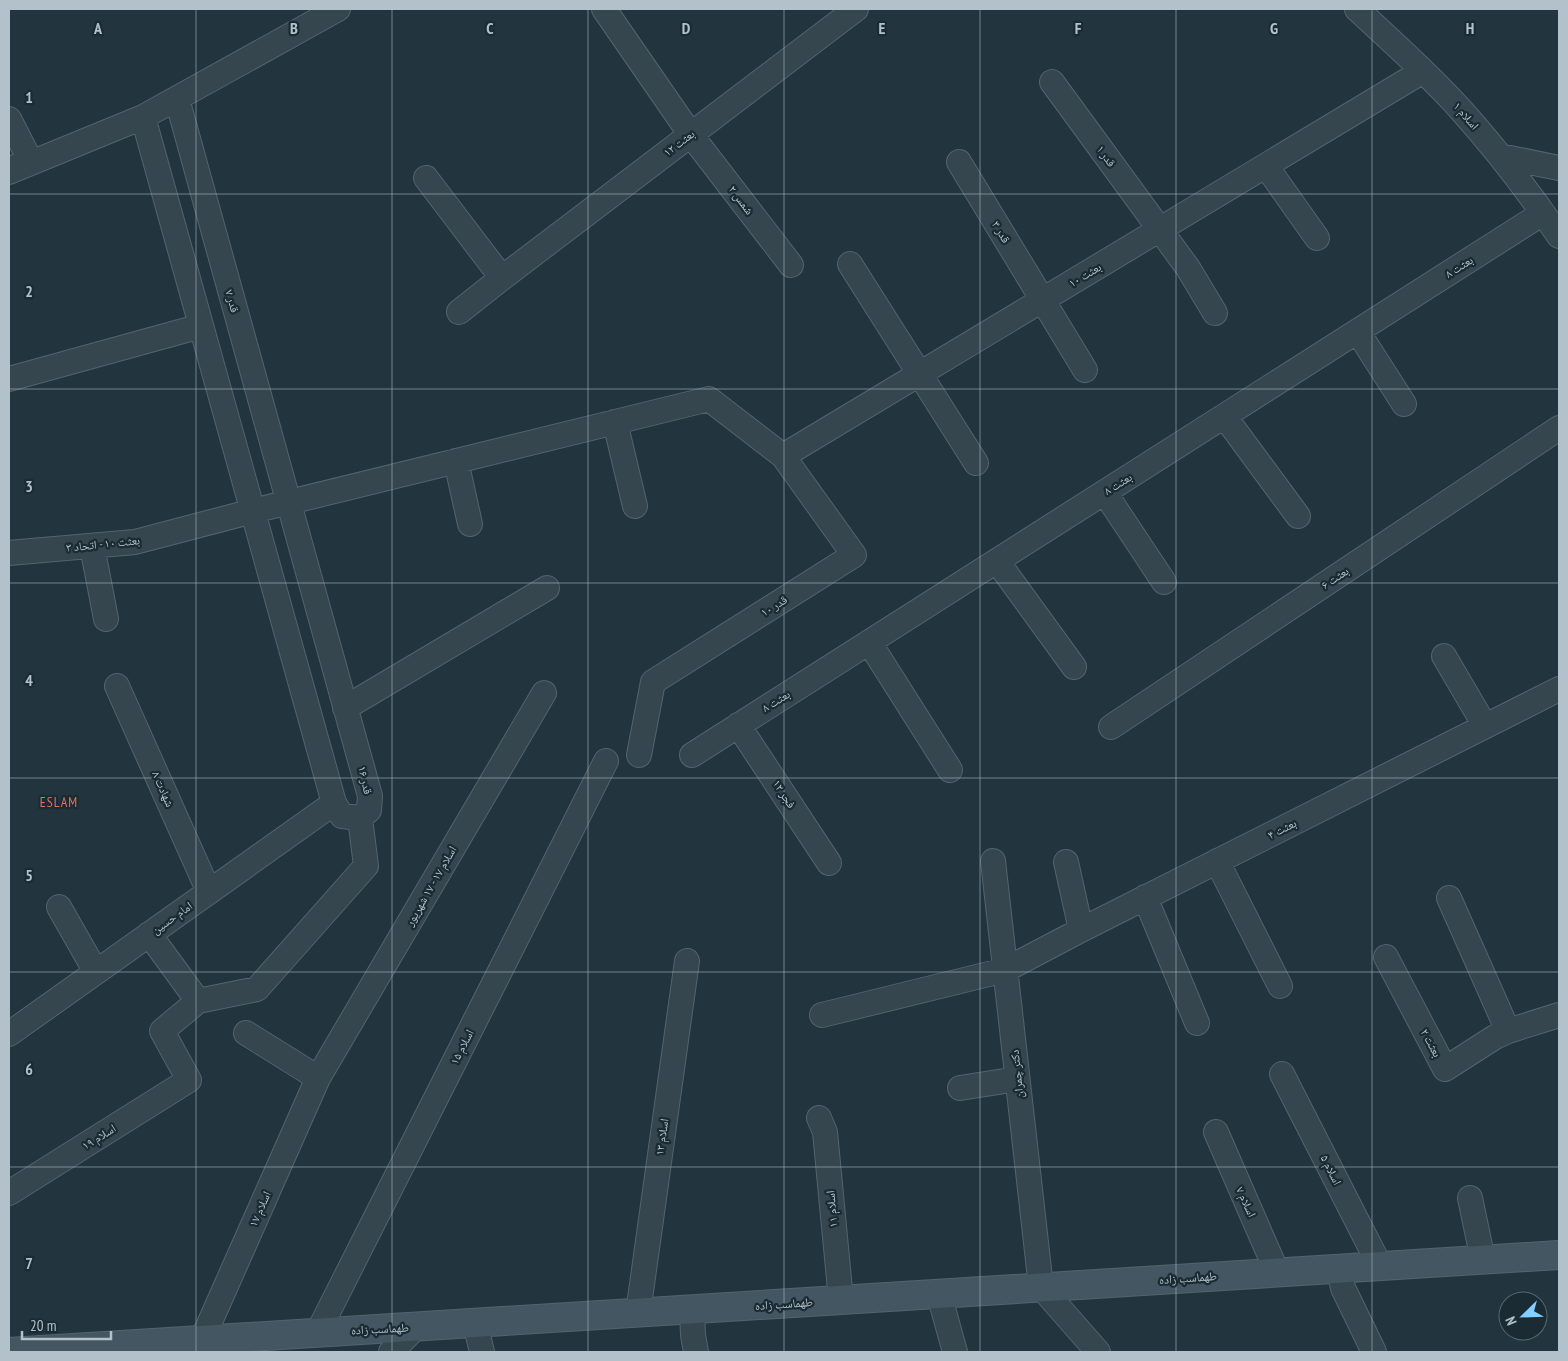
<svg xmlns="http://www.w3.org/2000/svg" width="1568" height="1361" font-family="'PT Sans Narrow','Noto Naskh Arabic',sans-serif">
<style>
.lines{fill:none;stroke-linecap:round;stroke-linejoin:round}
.street-casing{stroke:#54646d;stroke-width:26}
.secondary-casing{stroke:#54646d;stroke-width:30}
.street{stroke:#36464f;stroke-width:24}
.secondary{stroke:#445662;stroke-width:28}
.grid{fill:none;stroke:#b2c1ca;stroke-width:1;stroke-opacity:0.55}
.labels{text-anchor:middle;stroke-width:4.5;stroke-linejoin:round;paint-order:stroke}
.street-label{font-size:12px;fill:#b2c1ca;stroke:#1b2b33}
.neighbourhood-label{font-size:14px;letter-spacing:1px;fill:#dc735a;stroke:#1b2b33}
.grid-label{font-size:16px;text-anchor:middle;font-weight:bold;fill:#b2c1ca;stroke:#1b2b33;stroke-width:4.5;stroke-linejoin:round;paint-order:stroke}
</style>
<rect width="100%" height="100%" fill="#22353f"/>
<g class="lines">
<defs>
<path id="street" d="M 604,9 L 691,135 L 791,265
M 1357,9 C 1392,42 1429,74 1461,110 C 1497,150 1529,192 1559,236
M 1052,82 L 1188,268 L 1215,313
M 143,117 L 334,803 L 342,816 L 360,818 L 369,810 L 370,796 L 177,99
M 9,119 L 30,160 L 13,168
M 1500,156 L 1559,168
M 959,162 L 1085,370
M 1266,166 L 1317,238
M 9,172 L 143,117 L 338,9
M 426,178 L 502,278
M 850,264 L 976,463
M 459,312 L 502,278 L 856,9
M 1358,332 L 1404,404
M 9,379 L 201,326
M 1225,417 L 1298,516
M 615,422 L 635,506
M 783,456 L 1423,71
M 456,461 L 470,524
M 1105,493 L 1164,582
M 92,546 L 106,619
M 9,553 L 135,542 L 253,511 L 709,399 L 783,456 L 854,555 L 653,682 L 639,755
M 997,561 L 1074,667
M 869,642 L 950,770
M 1444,656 L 1485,726
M 117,686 L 209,892
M 345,708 L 547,588
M 738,725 L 829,863
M 1111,727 L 1559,428
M 692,755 L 1543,213
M 993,861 L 1041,1287 L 1098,1352
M 1217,861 L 1280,986
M 1066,862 L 1081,930
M 1145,897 L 1197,1023
M 1449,898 L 1508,1031
M 59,907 L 96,972
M 149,934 L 198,1001
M 1386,957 L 1445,1069 L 1495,1037 L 1508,1031 L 1559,1015
M 822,1015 L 1005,970 L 1081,930 L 1559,689
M 246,1033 L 318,1078
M 9,1034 L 334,803
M 1282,1074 L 1380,1266
M 960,1088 L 1017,1079
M 819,1118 L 825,1132 L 841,1300
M 1216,1132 L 1277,1272
M 9,1193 L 189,1080 L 162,1031 L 198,1001 L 257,989 L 366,866 L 360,818
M 1470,1198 L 1483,1260
M 1339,1269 L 1343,1288 L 1374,1352
M 939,1294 L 955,1352
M 692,1309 L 693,1335 L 696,1352
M 638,1313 L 687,961
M 475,1323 L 482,1352
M 318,1332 L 606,761
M 202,1340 L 318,1078 L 544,693
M 391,1352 L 417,1326"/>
<path id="secondary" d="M 9,1352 L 1559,1255"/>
</defs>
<!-- street casing -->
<use href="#street" class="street-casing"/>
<!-- secondary casing -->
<use href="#secondary" class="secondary-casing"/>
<!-- street -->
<use href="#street" class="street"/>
<!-- secondary -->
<use href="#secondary" class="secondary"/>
</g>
<!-- grid -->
<path class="grid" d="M 196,9 L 196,1352M 392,9 L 392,1352M 588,9 L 588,1352M 784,9 L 784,1352M 980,9 L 980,1352M 1176,9 L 1176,1352M 1372,9 L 1372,1352M 9,194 L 1559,194M 9,389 L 1559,389M 9,583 L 1559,583M 9,778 L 1559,778M 9,972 L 1559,972M 9,1167 L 1559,1167"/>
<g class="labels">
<!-- street labels -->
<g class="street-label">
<text transform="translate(1466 116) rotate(49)" y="4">اسلام ۱</text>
<text transform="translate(679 143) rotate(-37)" y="4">بعثت ۱۲</text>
<text transform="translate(1106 156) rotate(54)" y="4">قدر ۱</text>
<text transform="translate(741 200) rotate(53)" y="4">شمس ۲</text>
<text transform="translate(1001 232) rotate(59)" y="4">قدر ۳</text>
<text transform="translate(1459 267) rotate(-33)" y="4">بعثت ۸</text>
<text transform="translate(1085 275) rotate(-31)" y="4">بعثت ۱۰</text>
<text transform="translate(232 301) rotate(74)" y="4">قدر ۷</text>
<text transform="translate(1118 484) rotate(-32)" y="4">بعثت ۸</text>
<text transform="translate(103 544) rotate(-6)" y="4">بعثت ۱۰ - اتحاد ۳</text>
<text transform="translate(1335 578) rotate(-34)" y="4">بعثت ۶</text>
<text transform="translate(774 606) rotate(-32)" y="4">قدر ۱۰</text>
<text transform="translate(776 701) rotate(-32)" y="4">بعثت ۸</text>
<text transform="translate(365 780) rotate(77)" y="4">قدر ۱۶</text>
<text transform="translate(163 789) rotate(66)" y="4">شهادت ۸</text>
<text transform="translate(784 794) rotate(57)" y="4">فجر ۱۲</text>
<text transform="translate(1282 829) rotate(-27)" y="4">بعثت ۴</text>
<text transform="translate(431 886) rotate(-60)" y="4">اسلام ۱۷ - ۱۷ شهریور</text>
<text transform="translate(172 918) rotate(-35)" y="4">امام حسین</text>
<text transform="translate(1431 1043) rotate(62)" y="4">بعثت ۲</text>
<text transform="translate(462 1047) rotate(-63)" y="4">اسلام ۱۵</text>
<text transform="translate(1017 1074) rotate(-96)" y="4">دکتر چمران</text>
<text transform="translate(99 1137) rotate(-32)" y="4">اسلام ۱۹</text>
<text transform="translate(662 1137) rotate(-82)" y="4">اسلام ۱۳</text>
<text transform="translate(1331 1170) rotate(63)" y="4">اسلام ۵</text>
<text transform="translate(1246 1202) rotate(66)" y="4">اسلام ۷</text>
<text transform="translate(260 1209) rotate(-66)" y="4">اسلام ۱۷</text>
<text transform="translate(832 1209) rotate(-95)" y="4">اسلام ۱۱</text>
<text transform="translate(1188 1278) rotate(-4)" y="4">طهماسب زاده</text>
<text transform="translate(784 1304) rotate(-4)" y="4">طهماسب زاده</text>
<text transform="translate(380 1329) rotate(-3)" y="4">طهماسب زاده</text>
</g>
<!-- neighbourhood labels -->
<g class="neighbourhood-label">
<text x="59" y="807">ESLAM</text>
</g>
</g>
<g class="grid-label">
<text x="98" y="34">A</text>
<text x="294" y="34">B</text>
<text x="490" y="34">C</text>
<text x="686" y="34">D</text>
<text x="882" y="34">E</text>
<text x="1078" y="34">F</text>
<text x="1274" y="34">G</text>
<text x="1470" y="34">H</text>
<text x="29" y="103">1</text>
<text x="29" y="297">2</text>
<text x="29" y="492">3</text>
<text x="29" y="686">4</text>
<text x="29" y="881">5</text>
<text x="29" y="1075">6</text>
<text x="29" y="1269">7</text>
</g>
<!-- border -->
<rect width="1568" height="1361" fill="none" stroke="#b2c1ca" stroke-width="20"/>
<!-- north arrow -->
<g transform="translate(1523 1316) rotate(247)"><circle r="24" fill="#1b2b33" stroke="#57676f"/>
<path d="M0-4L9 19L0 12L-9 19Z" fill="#82d0ff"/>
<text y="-8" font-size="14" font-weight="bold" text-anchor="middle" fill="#b2c1ca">N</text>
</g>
<!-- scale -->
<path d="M22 1331v8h89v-8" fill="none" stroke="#b2c1ca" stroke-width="2.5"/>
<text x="30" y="1331" font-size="15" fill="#b2c1ca" stroke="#1b2b33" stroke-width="4" paint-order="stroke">20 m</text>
</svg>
